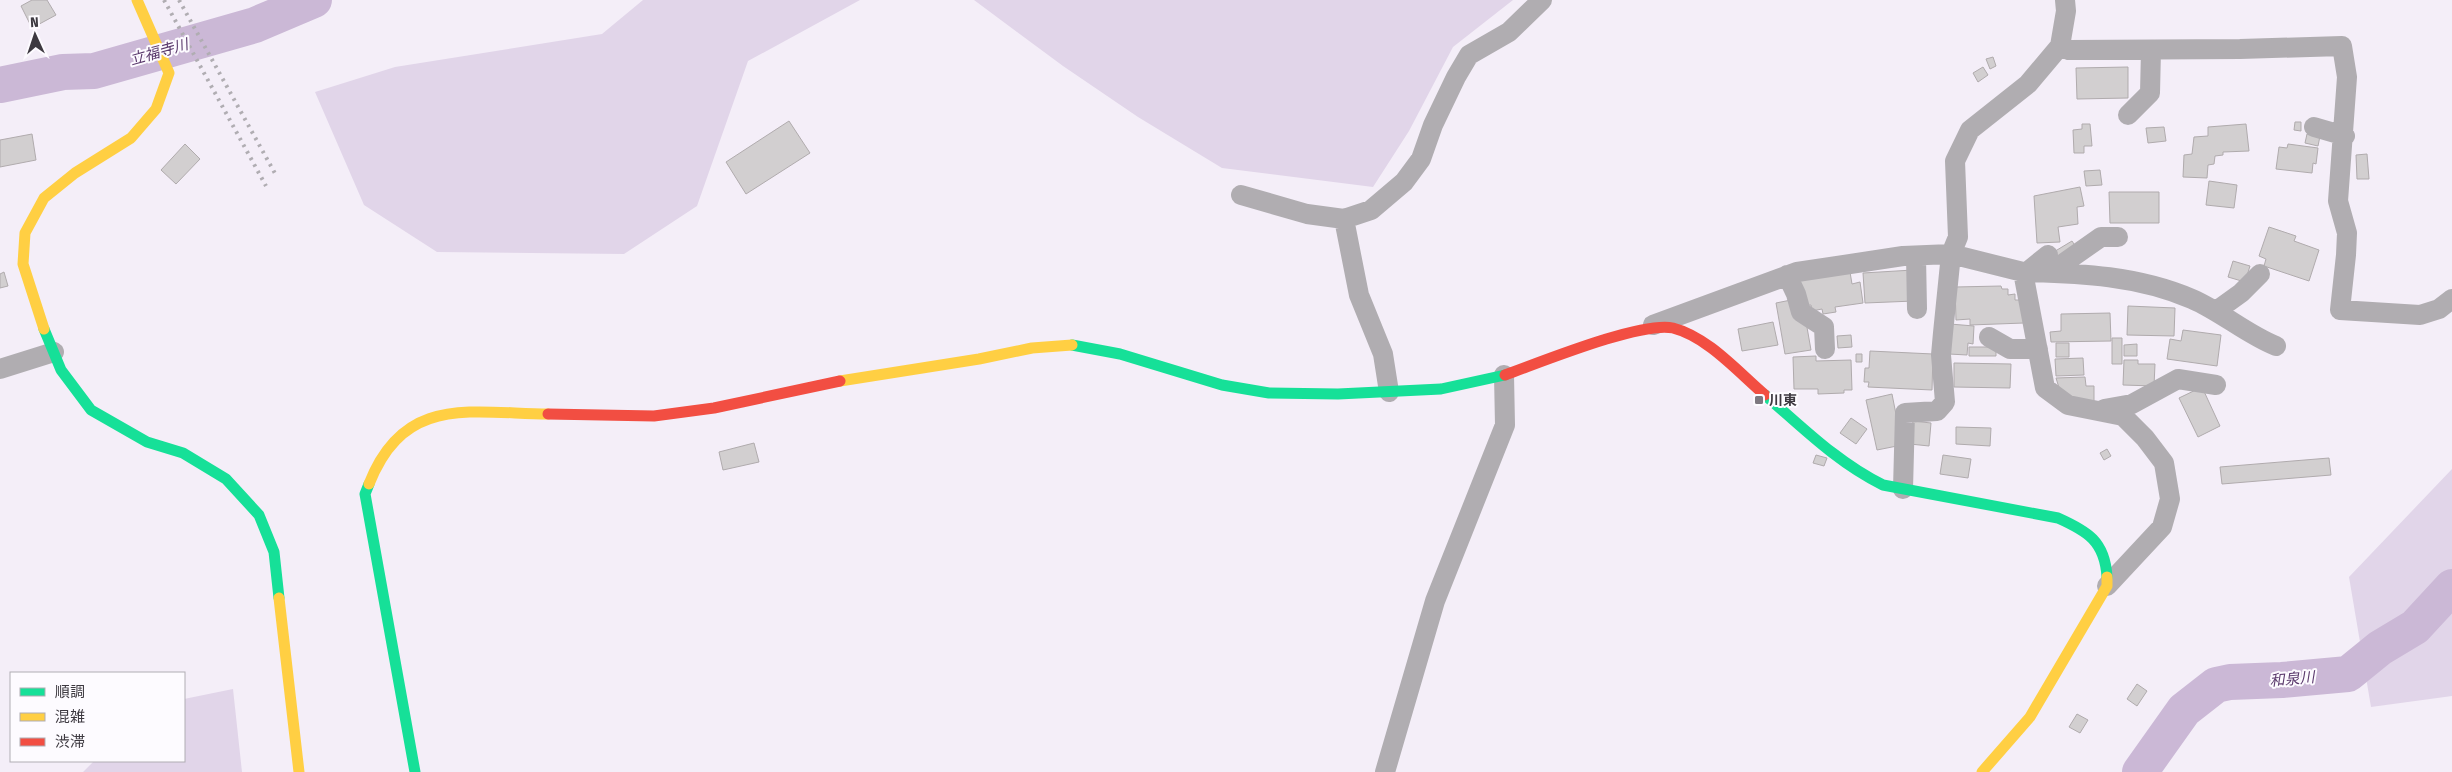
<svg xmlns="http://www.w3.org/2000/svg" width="2452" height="772" font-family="'Fira Sans Condensed','Noto Sans JP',sans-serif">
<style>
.green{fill:#e1d5e9}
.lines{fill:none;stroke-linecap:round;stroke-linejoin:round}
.river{stroke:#cbb8d6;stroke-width:36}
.building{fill:#d2cfd0;stroke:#b0abad}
.street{stroke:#b0adb1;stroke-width:20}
.fast{stroke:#16e098;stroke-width:11}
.slow{stroke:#ffcf43;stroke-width:11}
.jam{stroke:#f24e42;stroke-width:11}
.rail{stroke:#b0adb2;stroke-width:4;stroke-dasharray:2.5 5;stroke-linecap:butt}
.poi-dot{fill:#7d7880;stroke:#fdfbff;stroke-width:2}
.labels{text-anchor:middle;stroke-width:4;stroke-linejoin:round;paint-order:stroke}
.poi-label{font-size:14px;font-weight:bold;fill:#3d3940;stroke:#fdfbff;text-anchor:start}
.water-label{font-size:15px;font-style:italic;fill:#5b3a6d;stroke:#fdfbff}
</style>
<rect width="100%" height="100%" fill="#f4eef8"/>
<!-- green -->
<path class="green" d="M 643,0 L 860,0 L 748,61 L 697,206 L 624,254 L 437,252 L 364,205 L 315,92 L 395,67 L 602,34 Z
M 974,0 L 1513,0 L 1453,47 L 1409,131 L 1373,187 L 1222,168 L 1138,117 L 1063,66 Z
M 2452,469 L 2452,696 L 2371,707 L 2349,577 Z
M 233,689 L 242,772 L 83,772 L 94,761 L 184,761 L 184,699 Z"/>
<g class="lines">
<!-- river -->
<path class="river" d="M 0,85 L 63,72 L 94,71 L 255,25 L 314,0
M 2140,772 L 2184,710 L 2216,685 L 2230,682 L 2282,680 L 2348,674 L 2380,648 L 2415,627 L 2452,587"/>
</g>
<!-- building -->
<path class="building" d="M 32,0 L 47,0 L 56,15 L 32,28 L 21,6 Z
M 1993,57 L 1996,66 L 1990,69 L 1986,59 Z
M 1983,67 L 1988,75 L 1978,82 L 1973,73 Z
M 2128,67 L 2128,98 L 2077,99 L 2076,68 Z
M 789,121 L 810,153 L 746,194 L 726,162 Z
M 2295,122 L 2301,122 L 2301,131 L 2294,130 Z
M 2082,124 L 2090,124 L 2092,146 L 2084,146 L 2084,153 L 2074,153 L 2073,130 L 2082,129 Z
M 2246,124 L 2249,151 L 2223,152 L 2223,155 L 2215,156 L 2214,164 L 2208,165 L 2207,178 L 2183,177 L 2184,155 L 2192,154 L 2194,137 L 2208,136 L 2208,127 Z
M 2164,127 L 2166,141 L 2148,143 L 2146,128 Z
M 32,134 L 36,160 L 0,167 L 0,140 Z
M 2307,134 L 2320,136 L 2318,146 L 2305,143 Z
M 185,144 L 200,159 L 176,184 L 161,170 Z
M 2288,144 L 2318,148 L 2316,164 L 2313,163 L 2312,173 L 2276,169 L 2279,147 L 2287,148 Z
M 2367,154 L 2369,179 L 2357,179 L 2356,155 Z
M 2100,170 L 2102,185 L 2086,186 L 2084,171 Z
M 2209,181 L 2237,185 L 2234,208 L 2206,205 Z
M 2080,187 L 2084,206 L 2077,207 L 2078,224 L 2058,227 L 2060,242 L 2037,243 L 2034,196 Z
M 2109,192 L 2159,192 L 2159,223 L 2110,223 Z
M 2269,227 L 2296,236 L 2294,241 L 2319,250 L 2309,281 L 2264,266 L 2266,259 L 2259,256 Z
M 2072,241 L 2076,247 L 2057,260 L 2052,253 Z
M 2233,261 L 2250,266 L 2245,282 L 2228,277 Z
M 1913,270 L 1914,301 L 1865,303 L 1863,273 Z
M 4,272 L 8,286 L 0,288 L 0,274 Z
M 1850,272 L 1852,284 L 1860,282 L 1863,303 L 1835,307 L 1836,312 L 1823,314 L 1822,309 L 1812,311 L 1811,305 L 1801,306 L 1797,281 Z
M 2001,286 L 2002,289 L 2008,289 L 2008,295 L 2015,294 L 2015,300 L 2023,300 L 2024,323 L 1970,325 L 1970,319 L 1956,320 L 1955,287 Z
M 1796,299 L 1805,316 L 1811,350 L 1785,354 L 1776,303 Z
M 2128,306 L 2175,308 L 2174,336 L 2127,335 Z
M 2110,313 L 2111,341 L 2051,342 L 2050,332 L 2061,331 L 2061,314 Z
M 1773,322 L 1778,345 L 1742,351 L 1738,329 Z
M 1950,324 L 1974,326 L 1973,344 L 1968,343 L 1967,355 L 1949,354 Z
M 2183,330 L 2221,335 L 2217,366 L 2167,359 L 2170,339 L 2181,341 Z
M 1851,335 L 1852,347 L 1838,348 L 1837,336 Z
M 2112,338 L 2122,338 L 2122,364 L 2112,364 Z
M 2056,343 L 2069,343 L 2069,357 L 2056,357 Z
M 2137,344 L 2137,356 L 2124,356 L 2124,345 Z
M 1969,347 L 1996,347 L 1996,356 L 1969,356 Z
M 1870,351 L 1933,354 L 1932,390 L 1868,387 L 1869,382 L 1864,382 L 1865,368 L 1869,368 Z
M 1856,354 L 1862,354 L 1862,362 L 1856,362 Z
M 1816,356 L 1816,361 L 1851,360 L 1852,390 L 1844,390 L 1844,393 L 1818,394 L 1818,389 L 1794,389 L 1793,357 Z
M 2083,358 L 2084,375 L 2056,376 L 2055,359 Z
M 2124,360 L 2138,360 L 2138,364 L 2155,364 L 2154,386 L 2123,385 Z
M 1954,363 L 2011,364 L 2010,388 L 1954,387 Z
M 2085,377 L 2086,386 L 2094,386 L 2094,403 L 2079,401 L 2060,391 L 2056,378 Z
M 2202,387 L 2220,426 L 2198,437 L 2179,398 Z
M 1892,394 L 1902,445 L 1877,450 L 1866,400 Z
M 1851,418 L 1867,429 L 1856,444 L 1840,433 Z
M 1913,421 L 1931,423 L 1929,446 L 1910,444 Z
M 1956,427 L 1991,428 L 1990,446 L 1956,444 Z
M 754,443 L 759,462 L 723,470 L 719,452 Z
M 2107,449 L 2111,456 L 2104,460 L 2100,453 Z
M 1816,455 L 1827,458 L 1824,466 L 1813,463 Z
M 1943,455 L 1971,459 L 1968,478 L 1940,474 Z
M 2329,458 L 2331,475 L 2222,484 L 2220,467 Z
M 2137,684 L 2147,691 L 2137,706 L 2127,699 Z
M 2077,714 L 2088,720 L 2080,733 L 2069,727 Z"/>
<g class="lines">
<!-- street -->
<path class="street" d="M 2060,46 L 2069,50 L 2240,49 L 2342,46 L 2347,77 L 2338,201 L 2347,233 L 2346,255 L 2340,310 L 2420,315 L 2439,309 L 2452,299
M 2128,115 L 2150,93 L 2151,50
M 2314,127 L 2345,136
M 1241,195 L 1307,214 L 1344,219
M 1916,256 L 1917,309
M 2023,272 C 2081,273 2139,276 2192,299 C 2222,312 2246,334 2276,346
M 2027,272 L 2048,255
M 2051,272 L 2101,237 L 2118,237
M 1787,275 L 1796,294 L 1801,312 L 1824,327 L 1825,349
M 2216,311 L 2241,293 L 2260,274
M 1653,325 L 1797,272 L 1903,256 L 1951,254 L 2023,272 L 2045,388 L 2068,405 L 2123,416 L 2145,438 L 2164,463 L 2170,499 L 2162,527 L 2107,586
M 1989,337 L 2010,349 L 2038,349
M 0,369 L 54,352
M 1389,392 L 1383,354 L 1359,295 L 1344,219 L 1371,210 L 1404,182 L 1421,159 L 1433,125 L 1456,77 L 1469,55 L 1509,32 L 1542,0
M 2104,409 L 2132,404 L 2178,379 L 2216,385
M 1903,489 L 1905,413 L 1937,411 L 1945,402 L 1941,355 L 1943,333 L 1951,254 L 1958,237 L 1955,161 L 1970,130 L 2028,84 L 2060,46 L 2066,11 L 2065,0
M 1385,772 L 1435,601 L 1505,425 L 1504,375"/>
<!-- fast -->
<path class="fast" d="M 44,329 L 61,370 L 91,410 L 147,442 L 183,453 L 226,479 L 259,515 L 274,552 L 279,598
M 1072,345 L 1120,354 L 1222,385 L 1269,393 L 1338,394 L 1441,389 L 1505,375
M 1765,395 C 1802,427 1838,463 1883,485 L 2058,518 C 2087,531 2105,541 2107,577
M 369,484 L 365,494 L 415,772"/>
<!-- slow -->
<path class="slow" d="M 44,329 L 23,264 L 25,233 L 44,198 L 75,173 L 131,138 L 156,109 L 169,73 L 137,0
M 840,381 L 979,359 L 1032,348 L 1072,345
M 369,484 C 404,395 469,413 548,414
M 279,598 L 299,772
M 1982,772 L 2030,717 L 2107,586 L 2107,577"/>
<!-- jam -->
<path class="jam" d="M 1505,375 C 1539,363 1641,321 1673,328 C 1708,337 1738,372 1765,395
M 548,414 L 654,416 L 714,408 L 840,381"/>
<!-- rail -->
<path class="rail" d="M 164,0 L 266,186
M 179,0 L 277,177"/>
</g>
<!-- markers -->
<rect class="poi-dot" x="1754" y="395" width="10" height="10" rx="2.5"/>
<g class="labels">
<!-- poi labels -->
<g class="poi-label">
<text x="1769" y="405">川東</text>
</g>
<!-- water labels -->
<g class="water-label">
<text transform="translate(159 52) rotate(-16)" y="5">立福寺川</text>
<text transform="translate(2292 679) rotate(-5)" y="5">和泉川</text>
</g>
</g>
<!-- legend -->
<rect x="10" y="672" width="175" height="90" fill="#fdfbff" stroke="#b0adb3"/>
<rect x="20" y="688" width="25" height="8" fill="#16e098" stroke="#b0adb3"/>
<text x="55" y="697" font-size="15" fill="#3d3940">順調</text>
<rect x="20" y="713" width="25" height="8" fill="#ffcf43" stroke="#b0adb3"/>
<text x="55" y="722" font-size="15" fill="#3d3940">混雑</text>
<rect x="20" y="738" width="25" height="8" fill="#f24e42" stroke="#b0adb3"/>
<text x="55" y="747" font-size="15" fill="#3d3940">渋滞</text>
<!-- north arrow -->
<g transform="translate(35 35) rotate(357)" stroke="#fdfbff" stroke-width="4" paint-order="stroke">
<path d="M0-4L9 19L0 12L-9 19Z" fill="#3d3940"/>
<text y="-8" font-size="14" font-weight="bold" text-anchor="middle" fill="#3d3940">N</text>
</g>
</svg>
